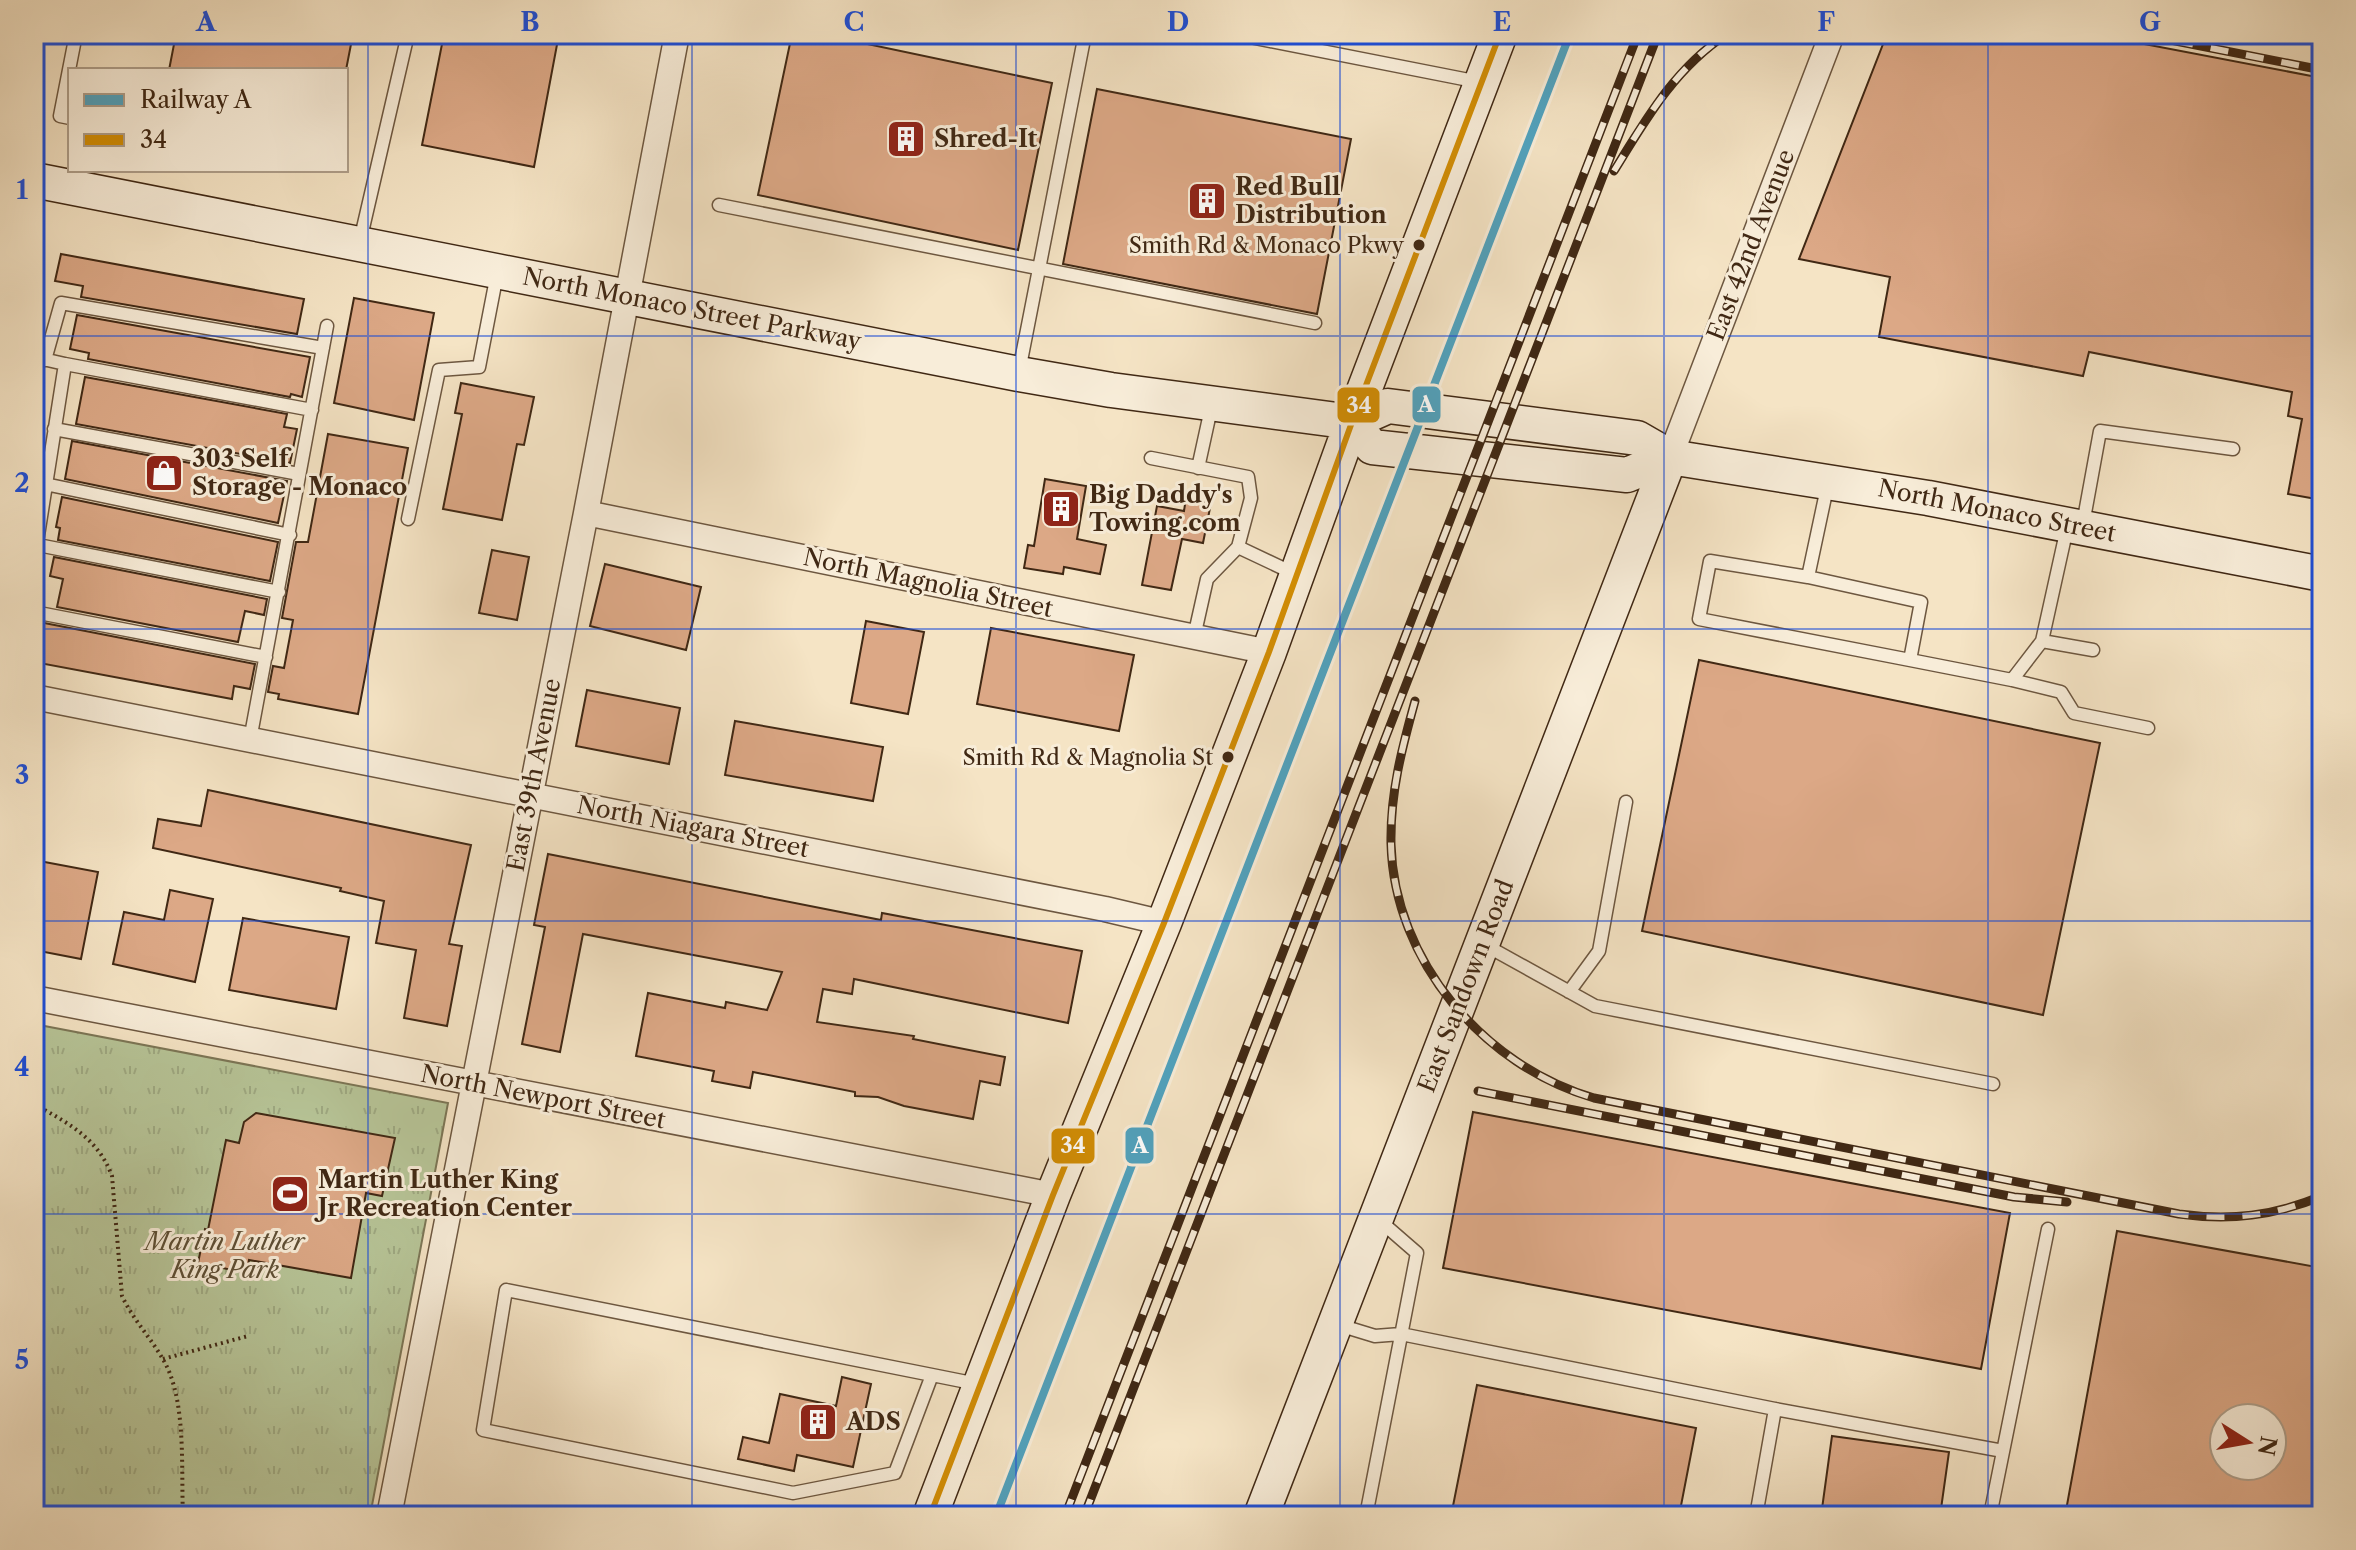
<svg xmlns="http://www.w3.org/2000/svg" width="2356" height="1550" font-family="'Libre Caslon Text',serif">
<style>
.park{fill:url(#park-tufts);stroke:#7c7656;stroke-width:2}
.building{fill:#dca886;stroke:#402814;stroke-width:2;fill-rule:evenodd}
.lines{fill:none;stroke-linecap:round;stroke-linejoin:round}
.lane-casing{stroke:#6d5740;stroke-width:15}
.street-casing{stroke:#6d5740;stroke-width:27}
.secondary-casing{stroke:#402814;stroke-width:37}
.path{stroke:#402814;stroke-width:4;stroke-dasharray:2 4;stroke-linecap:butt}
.lane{stroke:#f8edd9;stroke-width:12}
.street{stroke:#f8edd9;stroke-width:24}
.secondary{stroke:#f8edd9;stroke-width:34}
.rail-casing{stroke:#402814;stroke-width:9}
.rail{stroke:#f8edd9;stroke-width:6;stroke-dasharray:18;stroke-linecap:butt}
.bus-1-casing{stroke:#f8edd9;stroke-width:12}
.bus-1{stroke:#d28d04;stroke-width:6}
.rail-1-casing{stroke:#f8edd9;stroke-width:14}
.rail-1{stroke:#50a2be;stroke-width:8}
.grid{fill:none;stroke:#1d4ed8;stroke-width:2;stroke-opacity:0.55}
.bus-dot{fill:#402814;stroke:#f8edd9;stroke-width:3}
.labels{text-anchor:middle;stroke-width:6;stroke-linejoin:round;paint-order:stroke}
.bus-label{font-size:22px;fill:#402814;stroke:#f8edd9;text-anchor:end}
.poi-label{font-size:24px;font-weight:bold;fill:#402814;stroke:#f8edd9;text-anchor:start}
.street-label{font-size:24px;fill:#402814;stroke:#f8edd9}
.park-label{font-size:24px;font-style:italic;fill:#5e4f35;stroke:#f8edd9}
.line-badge{stroke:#f8edd9;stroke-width:3}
.badge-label{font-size:22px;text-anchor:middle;font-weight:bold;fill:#fff}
.neatline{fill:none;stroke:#1d4ed8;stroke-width:3}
.grid-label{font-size:26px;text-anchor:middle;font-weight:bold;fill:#1d4ed8}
</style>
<defs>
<pattern id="park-tufts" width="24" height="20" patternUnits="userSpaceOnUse" patternTransform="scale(2)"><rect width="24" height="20" fill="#b7c598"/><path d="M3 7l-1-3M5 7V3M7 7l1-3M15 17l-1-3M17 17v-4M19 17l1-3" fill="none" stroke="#9ea982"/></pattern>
</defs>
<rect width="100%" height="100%" fill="#f5e4c5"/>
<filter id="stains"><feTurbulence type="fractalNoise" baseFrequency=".0025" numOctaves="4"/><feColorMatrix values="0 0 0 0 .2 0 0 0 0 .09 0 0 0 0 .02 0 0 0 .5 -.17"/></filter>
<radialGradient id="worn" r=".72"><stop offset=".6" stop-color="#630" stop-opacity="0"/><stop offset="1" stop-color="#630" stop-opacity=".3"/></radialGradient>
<!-- park -->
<path class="park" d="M 34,1024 L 448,1103 L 370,1516 L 34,1516 Z"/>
<!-- building -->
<path class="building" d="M 176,34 L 353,34 L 346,70 L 169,70 Z
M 444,34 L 559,34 L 534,167 L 422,145 Z
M 792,34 L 820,34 L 1052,83 L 1018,250 L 758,195 Z
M 1887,34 L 1909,34 L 1936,39 L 1937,34 L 2092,34 L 2322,78 L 2322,500 L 2288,494 L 2302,419 L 2288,416 L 2292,392 L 2089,352 L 2083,376 L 1879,337 L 1890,277 L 1799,259 Z
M 1097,89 L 1351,139 L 1317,314 L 1063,264 Z
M 61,254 L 304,299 L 297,334 L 81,297 L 83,286 L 55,281 Z
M 354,298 L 434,313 L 414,420 L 334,403 Z
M 77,315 L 310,357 L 302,397 L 291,394 L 290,397 L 88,359 L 89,353 L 70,349 Z
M 85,377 L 287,414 L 284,427 L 297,429 L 290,463 L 76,424 Z
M 461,383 L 534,397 L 524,445 L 517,444 L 502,520 L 443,509 L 462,414 L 455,413 Z
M 328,434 L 408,448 L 358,714 L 278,699 L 279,694 L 268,692 L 273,666 L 284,668 L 293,620 L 282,618 L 296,542 L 308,542 Z
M 72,441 L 287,481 L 278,523 L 65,479 Z
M 1045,479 L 1086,486 L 1077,539 L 1106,545 L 1100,574 L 1064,567 L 1063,574 L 1024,568 L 1028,545 L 1034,546 Z
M 62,497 L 278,542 L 270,581 L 58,540 L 60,528 L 56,527 Z
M 1186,498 L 1211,503 L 1203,543 L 1182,539 L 1171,590 L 1142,585 L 1157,506 L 1184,511 Z
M 492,550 L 529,557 L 517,620 L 479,613 Z
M 54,557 L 267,599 L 264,615 L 245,611 L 238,642 L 57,607 L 63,579 L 50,576 Z
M 605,564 L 701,587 L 686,650 L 590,626 Z
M 34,621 L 255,664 L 250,689 L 234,686 L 232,699 L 34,662 Z
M 866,621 L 924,632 L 908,714 L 851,703 Z
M 991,628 L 1134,655 L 1119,731 L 977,704 Z
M 1699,660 L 2100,743 L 2043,1015 L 1642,931 Z
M 587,690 L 680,708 L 669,764 L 576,746 Z
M 735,721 L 883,747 L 873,801 L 725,775 Z
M 208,790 L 471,845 L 449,944 L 462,946 L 447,1026 L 404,1018 L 416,950 L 376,943 L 384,901 L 340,891 L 341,888 L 153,848 L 158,819 L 201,826 Z
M 548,854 L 881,920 L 882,913 L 1082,951 L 1068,1023 L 854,979 L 852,994 L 823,989 L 817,1022 L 914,1036 L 913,1039 L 1005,1057 L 1000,1085 L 980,1081 L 973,1119 L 904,1106 L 878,1097 L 855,1096 L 855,1092 L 753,1072 L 750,1088 L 712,1081 L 714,1071 L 636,1056 L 648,993 L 725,1008 L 726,1002 L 767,1010 L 782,972 L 583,934 L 560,1052 L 522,1044 L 545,927 L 534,925 Z
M 34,860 L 98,872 L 81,959 L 34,950 Z
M 170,890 L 213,899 L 195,982 L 113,964 L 124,912 L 164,920 Z
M 243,918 L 349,937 L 336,1009 L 229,990 Z
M 1473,1112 L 2010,1213 L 1981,1369 L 1443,1268 Z
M 256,1113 L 395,1138 L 382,1196 L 366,1193 L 351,1278 L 249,1260 L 247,1273 L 198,1263 L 205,1229 L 208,1230 L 226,1140 L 239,1143 L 244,1122 Z
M 2117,1231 L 2322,1268 L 2322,1483 L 2316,1516 L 2065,1516 ZM 2224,1418 L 2272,1418 L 2272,1466 L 2224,1466 Z
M 842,1377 L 871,1384 L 853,1467 L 797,1455 L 794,1471 L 738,1459 L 743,1437 L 769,1443 L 780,1394 L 836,1406 Z
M 1477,1385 L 1696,1428 L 1679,1516 L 1451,1516 Z
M 1832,1436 L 1949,1452 L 1940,1516 L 1821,1516 Z"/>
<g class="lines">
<defs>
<path id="lane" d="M 1235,34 L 1479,82
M 2312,34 L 2322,36
M 70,118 L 60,116 L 76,34
M 719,205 L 1315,323
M 360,241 L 408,34
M 34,357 L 65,364 L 34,561
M 45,360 L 61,303 L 323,348
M 65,364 L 312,410
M 1019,371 L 1085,34
M 54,429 L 299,474
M 1151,458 L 1248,477 L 1251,498 L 1238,547 L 1207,579 L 1194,637
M 1198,468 L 1212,404
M 45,484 L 290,535
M 408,519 L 439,370 L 479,367 L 497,274
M 2083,524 L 2100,431 L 2233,449
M 38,545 L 279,592
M 1238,547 L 1293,573
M 1808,577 L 1828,483
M 34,612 L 266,657
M 2042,641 L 2093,650
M 1910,660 L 1699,619 L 1710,561 L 1808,577 L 1921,602 L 1910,660 L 2012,680 L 2042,641 L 2067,528
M 2012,680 L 2061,692 L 2074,713 L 2148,728
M 250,740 L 327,326
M 1485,945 L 1595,1006 L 1993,1084
M 1569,992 L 1599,951 L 1626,802
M 1339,1325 L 1375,1336 L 1401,1334 L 1775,1409 L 2003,1451
M 932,1375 L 895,1473 L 793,1493 L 483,1430 L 506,1290 L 932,1375 L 977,1384
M 1366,1516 L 1417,1253 L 1379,1220
M 1756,1516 L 1775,1409
M 1990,1516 L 2048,1229"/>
<path id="street" d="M 1670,457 L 1832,34
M 586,513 L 1269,652
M 34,697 L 1105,909 L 1164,923
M 34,998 L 1053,1195
M 389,1516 L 586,513 L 677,34"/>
<path id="secondary" d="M 34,180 L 1019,374 L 1111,390 L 1352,422
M 1352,422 L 1388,406 L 1637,438 L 1670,457 L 1928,498 L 2322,574
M 1352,422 L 1372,447 L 1627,475 L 1670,457
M 930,1516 L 1053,1195 L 1164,923 L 1269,652 L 1352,422 L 1500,34
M 1261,1516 L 1670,457"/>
</defs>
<!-- lane casing -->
<use href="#lane" class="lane-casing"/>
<!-- street casing -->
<use href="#street" class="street-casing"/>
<!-- secondary casing -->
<use href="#secondary" class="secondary-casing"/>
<!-- path -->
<path class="path" d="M 34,60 L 38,34
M 34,1104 C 68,1123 98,1138 112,1176 L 122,1296 C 134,1322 156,1343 168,1369 C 186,1410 181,1471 183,1516
M 163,1359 L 248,1336"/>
<!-- lane -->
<use href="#lane" class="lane"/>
<!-- street -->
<use href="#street" class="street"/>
<!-- secondary -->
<use href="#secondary" class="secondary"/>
<defs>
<path id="rail" d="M 2140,34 L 2322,70
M 1614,171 C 1646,119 1675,68 1727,34
M 1415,701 C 1402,748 1390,793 1391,844 C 1394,961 1484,1066 1594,1098 L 2179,1214 C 2230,1221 2274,1216 2322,1196
M 1478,1091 L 2014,1197 L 2067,1202
M 1065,1516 L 1638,34
M 1084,1516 L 1658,34"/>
</defs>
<!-- rail casing -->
<use href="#rail" class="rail-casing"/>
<!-- rail -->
<use href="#rail" class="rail"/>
<defs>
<path id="bus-1" d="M 930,1516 L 1053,1195 L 1164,923 L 1269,652 L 1352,422 L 1500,34"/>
</defs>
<!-- bus-1 casing -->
<use href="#bus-1" class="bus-1-casing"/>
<!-- bus-1 -->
<use href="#bus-1" class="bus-1"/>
<defs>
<path id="rail-1" d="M 996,1516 L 1570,34"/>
</defs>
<!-- rail-1 casing -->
<use href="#rail-1" class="rail-1-casing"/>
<!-- rail-1 -->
<use href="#rail-1" class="rail-1"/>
</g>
<!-- grid -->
<path class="grid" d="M 368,34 L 368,1516M 692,34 L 692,1516M 1016,34 L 1016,1516M 1340,34 L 1340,1516M 1664,34 L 1664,1516M 1988,34 L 1988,1516M 34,336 L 2322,336M 34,629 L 2322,629M 34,921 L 2322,921M 34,1214 L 2322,1214"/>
<!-- icons -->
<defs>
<symbol id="building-square" viewBox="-11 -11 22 22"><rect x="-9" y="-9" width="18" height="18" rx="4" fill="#8f2418" stroke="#f8edd9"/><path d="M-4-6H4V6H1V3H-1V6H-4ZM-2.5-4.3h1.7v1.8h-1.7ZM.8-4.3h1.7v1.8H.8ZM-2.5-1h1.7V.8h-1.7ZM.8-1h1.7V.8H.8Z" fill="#fff"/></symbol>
<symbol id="shop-square" viewBox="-11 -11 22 22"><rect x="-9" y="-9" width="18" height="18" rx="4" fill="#8f2418" stroke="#f8edd9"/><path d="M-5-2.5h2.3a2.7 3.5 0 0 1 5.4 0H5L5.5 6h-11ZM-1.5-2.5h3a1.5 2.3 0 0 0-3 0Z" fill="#fff"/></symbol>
<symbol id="stadium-square" viewBox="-11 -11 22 22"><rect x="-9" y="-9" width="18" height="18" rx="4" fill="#8f2418" stroke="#f8edd9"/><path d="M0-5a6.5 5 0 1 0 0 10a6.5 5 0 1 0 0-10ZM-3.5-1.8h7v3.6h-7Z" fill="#fff"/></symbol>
</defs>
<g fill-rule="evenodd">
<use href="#building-square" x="884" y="117" width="44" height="44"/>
<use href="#building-square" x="1185" y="179" width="44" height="44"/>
<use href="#shop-square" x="142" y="451" width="44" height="44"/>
<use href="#building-square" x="1039" y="487" width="44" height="44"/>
<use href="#stadium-square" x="268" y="1172" width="44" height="44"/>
<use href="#building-square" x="796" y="1400" width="44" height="44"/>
</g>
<!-- markers -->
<g class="bus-dot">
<circle cx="1419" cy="245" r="7"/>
<circle cx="1228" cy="757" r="7"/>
</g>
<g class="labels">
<!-- bus labels -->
<g class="bus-label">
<text x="1404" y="253">Smith Rd &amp; Monaco Pkwy</text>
<text x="1213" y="765">Smith Rd &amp; Magnolia St</text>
</g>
<!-- poi labels -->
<g class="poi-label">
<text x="934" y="147">Shred-It</text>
<text x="1235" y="195">Red Bull<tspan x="1235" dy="28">Distribution</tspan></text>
<text x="192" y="467">303 Self<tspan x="192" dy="28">Storage - Monaco</tspan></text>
<text x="1089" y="503">Big Daddy's<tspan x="1089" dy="28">Towing.com</tspan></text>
<text x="318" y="1188">Martin Luther King<tspan x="318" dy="28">Jr Recreation Center</tspan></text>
<text x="846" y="1430">ADS</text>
</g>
<!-- street labels -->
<g class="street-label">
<text transform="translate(1751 245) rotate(-69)" y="8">East 42nd Avenue</text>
<text transform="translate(692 309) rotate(11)" y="8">North Monaco Street Parkway</text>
<text transform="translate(1997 511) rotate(11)" y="8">North Monaco Street</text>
<text transform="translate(928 583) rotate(12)" y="8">North Magnolia Street</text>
<text transform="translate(534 775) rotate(-79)" y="8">East 39th Avenue</text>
<text transform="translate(693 827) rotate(11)" y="8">North Niagara Street</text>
<text transform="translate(1466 986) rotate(-69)" y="8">East Sandown Road</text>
<text transform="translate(543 1097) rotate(11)" y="8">North Newport Street</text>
</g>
<!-- park labels -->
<g class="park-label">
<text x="225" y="1250">Martin Luther<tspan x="225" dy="28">King Park</tspan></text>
</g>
</g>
<g class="line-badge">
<rect x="1411" y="385" width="31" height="39" rx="8" fill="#50a2be"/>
<rect x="1336" y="386" width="45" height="38" rx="8" fill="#d28d04"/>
<rect x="1124" y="1126" width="31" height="39" rx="8" fill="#50a2be"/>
<rect x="1050" y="1127" width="46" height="38" rx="8" fill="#d28d04"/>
</g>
<g class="badge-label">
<text x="1426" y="412">A</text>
<text x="1359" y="413">34</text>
<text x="1140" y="1153">A</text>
<text x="1073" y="1153">34</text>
</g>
<!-- margin -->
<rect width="2356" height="1550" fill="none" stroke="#f5e4c5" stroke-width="88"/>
<!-- legend -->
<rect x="68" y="68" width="280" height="104" fill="#f8edd9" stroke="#ae9e8a" stroke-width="2"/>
<rect x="84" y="94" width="40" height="12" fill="#50a2be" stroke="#ae9e8a" stroke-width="2"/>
<text x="140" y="108" font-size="24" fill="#402814">Railway A</text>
<rect x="84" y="134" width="40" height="12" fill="#d28d04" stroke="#ae9e8a" stroke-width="2"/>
<text x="140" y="148" font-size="24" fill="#402814">34</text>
<!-- north arrow -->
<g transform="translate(2248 1442) rotate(101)"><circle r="38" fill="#f8edd9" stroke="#ae9e8a" stroke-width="2"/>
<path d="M0-6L14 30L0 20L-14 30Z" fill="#8f2418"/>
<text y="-12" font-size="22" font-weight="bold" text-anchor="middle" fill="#402814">N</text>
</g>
<rect x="44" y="44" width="2268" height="1462" class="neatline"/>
<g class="grid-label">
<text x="206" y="31">A</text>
<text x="530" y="31">B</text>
<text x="854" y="31">C</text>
<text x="1178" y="31">D</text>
<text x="1502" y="31">E</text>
<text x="1826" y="31">F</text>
<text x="2150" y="31">G</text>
<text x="22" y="199">1</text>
<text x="22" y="492">2</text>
<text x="22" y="784">3</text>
<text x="22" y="1076">4</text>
<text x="22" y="1369">5</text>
</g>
<rect width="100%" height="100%" filter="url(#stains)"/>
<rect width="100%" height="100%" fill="url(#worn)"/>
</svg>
